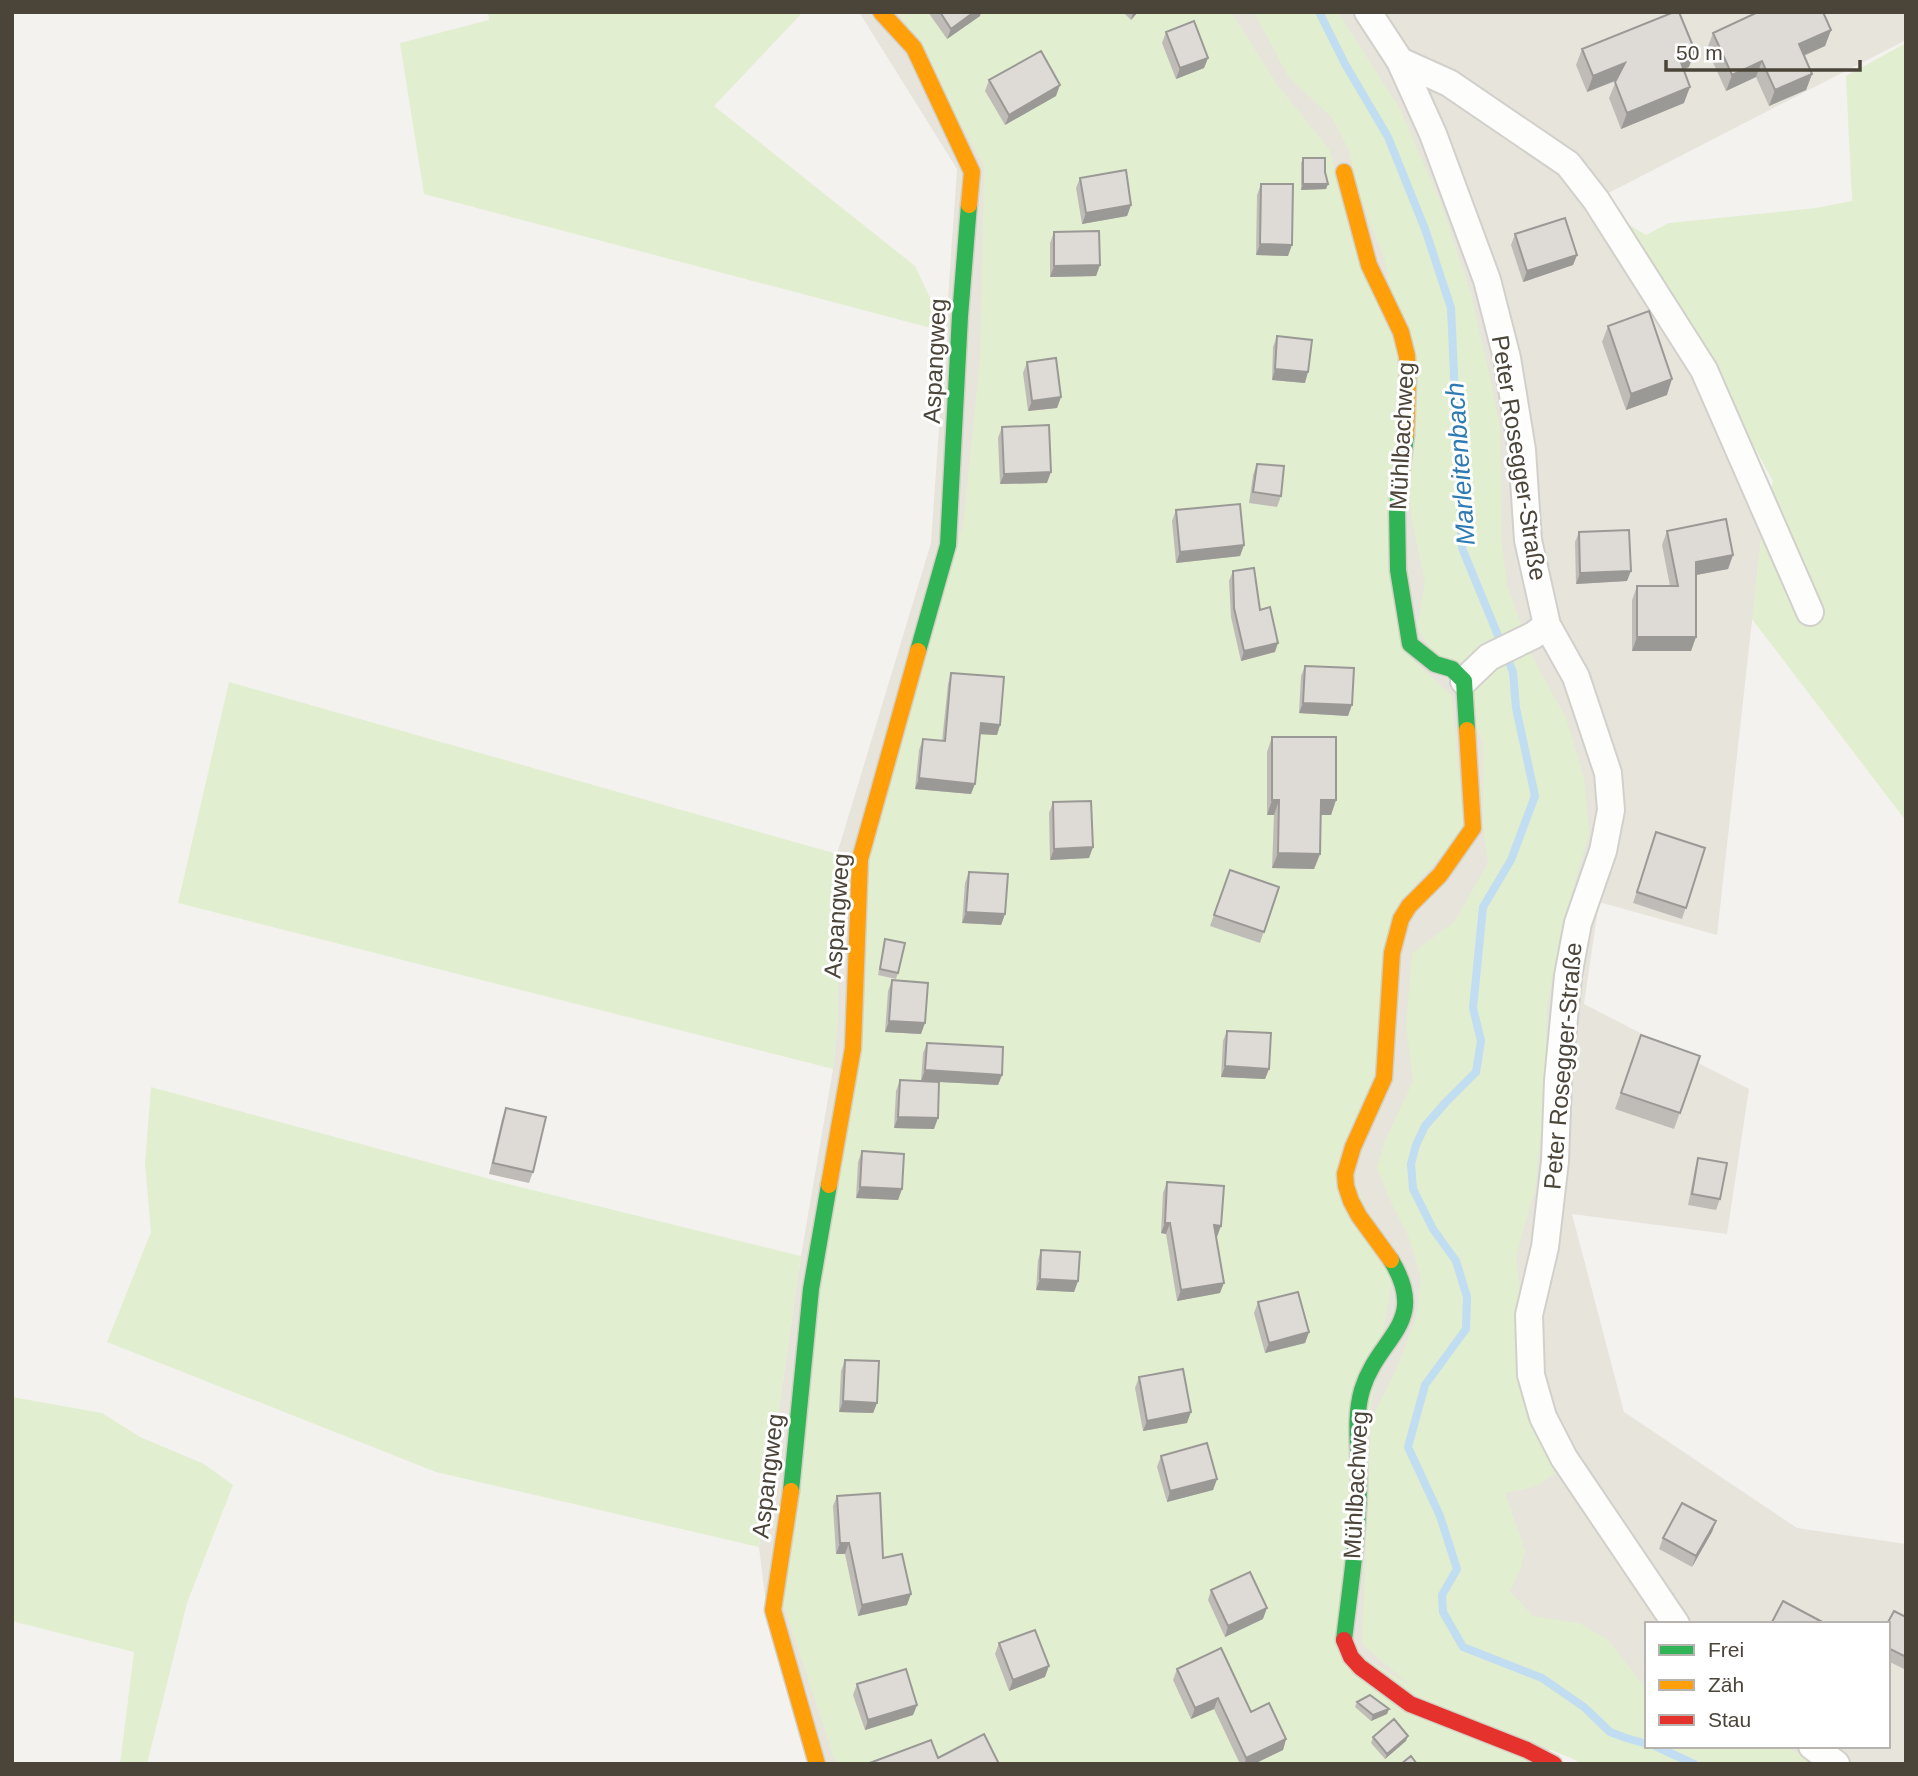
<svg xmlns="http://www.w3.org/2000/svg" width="1918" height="1776" font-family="Arial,sans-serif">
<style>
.residential{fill:#e7e4dc}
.green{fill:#e1eecf}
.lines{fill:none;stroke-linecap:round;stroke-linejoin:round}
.stream{stroke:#c0ddf1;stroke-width:8}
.street-casing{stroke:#d2d0cb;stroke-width:30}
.fast-casing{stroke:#d3cfc5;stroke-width:19}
.slow-casing{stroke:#d3cfc5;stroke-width:19}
.jam-casing{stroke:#d3cfc5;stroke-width:19}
.street{stroke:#fdfdfc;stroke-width:26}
.fast{stroke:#30b455;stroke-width:16}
.slow{stroke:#ff9f0a;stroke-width:16}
.jam{stroke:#e5322d;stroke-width:16}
.wall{fill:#bfbcb8}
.shaded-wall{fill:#9b9996}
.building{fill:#dedbd6;stroke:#9b9996;stroke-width:2}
.labels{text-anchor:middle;stroke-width:6;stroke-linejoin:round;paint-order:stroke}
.street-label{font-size:24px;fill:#4b4439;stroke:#fff}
.water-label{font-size:26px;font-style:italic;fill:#2e7ab2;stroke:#fff}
</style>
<rect width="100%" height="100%" fill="#f4f2ee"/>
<!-- residential -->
<path class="residential" d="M 859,12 L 1906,12 L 1906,40 L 1591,202 L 1704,370 L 1762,531 L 1717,935 L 1599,902 L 1584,1004 L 1749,1089 L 1727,1234 L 1572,1214 L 1624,1412 L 1797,1528 L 1906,1544 L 1906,1764 L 1819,1764 L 1783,1746 L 1888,1746 L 1888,1624 L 1647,1624 L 1647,1717 L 1508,1764 L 807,1764 L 767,1612 L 759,1547 L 801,1256 L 833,1069 L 838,1016 L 837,854 L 931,543 L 957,169 Z"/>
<!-- green -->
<path class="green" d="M 488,12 L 803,12 L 714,106 L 915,266 L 946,332 L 424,194 L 400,43 L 489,20 Z
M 898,12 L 1231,12 L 1278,86 L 1329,149 L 1373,287 L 1395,336 L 1410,657 L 1452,696 L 1464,830 L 1404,899 L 1375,1078 L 1342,1149 L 1393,1275 L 1350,1534 L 1335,1641 L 1545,1764 L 836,1764 L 783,1603 L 868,856 L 963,526 L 980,359 L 984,166 Z
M 1254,12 L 1338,12 L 1400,109 L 1440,201 L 1471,294 L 1491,381 L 1500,427 L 1502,544 L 1507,585 L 1533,658 L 1566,718 L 1584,778 L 1589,834 L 1563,923 L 1547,1005 L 1545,1096 L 1535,1190 L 1516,1255 L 1521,1301 L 1561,1470 L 1534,1487 L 1505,1493 L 1525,1551 L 1520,1570 L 1510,1591 L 1533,1616 L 1579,1623 L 1607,1639 L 1643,1685 L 1647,1686 L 1647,1746 L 1783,1746 L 1819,1764 L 1582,1764 L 1571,1758 L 1431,1703 L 1362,1644 L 1371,1420 L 1397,1368 L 1416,1318 L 1421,1278 L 1409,1238 L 1389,1198 L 1377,1168 L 1385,1141 L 1413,1081 L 1406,1025 L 1412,953 L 1455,921 L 1488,863 L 1483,827 L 1483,742 L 1417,627 L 1425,582 L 1412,522 L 1386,265 L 1358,191 L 1348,148 L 1332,118 L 1288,76 Z
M 1906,43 L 1906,821 L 1752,619 L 1762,531 L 1773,481 L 1685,322 L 1613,215 L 1646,235 L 1669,223 L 1816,208 L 1852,201 L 1846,76 Z
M 229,682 L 837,854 L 838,1016 L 833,1069 L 178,903 Z
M 151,1087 L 508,1184 L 801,1256 L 759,1547 L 436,1472 L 107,1342 L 151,1232 L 145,1164 Z
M 12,1397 L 102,1413 L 140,1437 L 204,1464 L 233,1485 L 187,1603 L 147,1764 L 120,1764 L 134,1652 L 12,1621 Z"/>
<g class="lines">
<!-- stream -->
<path class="stream" d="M 1319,12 L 1345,64 L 1388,137 L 1425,229 L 1451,308 L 1462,548 L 1513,672 L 1516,708 L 1535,796 L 1511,860 L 1483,907 L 1473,1008 L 1481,1041 L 1476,1072 L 1446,1102 L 1425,1126 L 1416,1145 L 1411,1164 L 1413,1189 L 1433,1229 L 1456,1261 L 1467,1297 L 1466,1329 L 1425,1385 L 1408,1447 L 1440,1516 L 1457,1569 L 1442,1595 L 1443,1612 L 1463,1647 L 1542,1678 L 1584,1707 L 1610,1732 L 1626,1738 L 1647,1744
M 1655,1746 L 1694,1764"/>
<defs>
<path id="street" d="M 1368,12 L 1400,61 L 1433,134 L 1487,280 L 1507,358 L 1522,450 L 1528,540 L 1547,625 L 1576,677 L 1608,773 L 1611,810 L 1603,851 L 1578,923 L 1568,976 L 1558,1081 L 1555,1161 L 1545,1247 L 1529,1315 L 1531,1375 L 1543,1417 L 1564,1458 L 1676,1624
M 1400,61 L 1449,83 L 1568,164 L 1596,200 L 1704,370 L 1810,612
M 1464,681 L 1489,657 L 1534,635 L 1547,625
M 1812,1746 L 1836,1764"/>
<path id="fast" d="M 1406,435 L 1397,508 L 1398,570 L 1410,644 L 1435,664 L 1452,669 L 1464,681 L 1467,730
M 918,651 L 948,545 L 960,316 L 969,205
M 791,1491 L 811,1289 L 829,1185
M 1344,1640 C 1350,1589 1358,1537 1359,1486 C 1360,1454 1353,1421 1362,1390 C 1378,1336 1430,1324 1391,1260"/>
<path id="slow" d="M 881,12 L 914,48 L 972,172 L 969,205
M 1344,172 L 1369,265 L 1401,332 L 1407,356 L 1408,381 L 1406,435
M 829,1185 L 853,1048 L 860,859 L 918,651
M 1391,1260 L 1359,1216 L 1351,1201 L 1346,1186 L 1345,1174 L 1353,1147 L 1384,1078 L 1392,953 L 1401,919 L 1409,906 L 1440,875 L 1473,828 L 1467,730
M 791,1491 L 773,1610 L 817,1764"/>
<path id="jam" d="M 1344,1640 L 1351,1657 L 1360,1667 L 1410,1704 L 1527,1750 L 1554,1764"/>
</defs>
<!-- street casing -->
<use href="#street" class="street-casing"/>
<!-- fast casing -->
<use href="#fast" class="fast-casing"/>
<!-- slow casing -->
<use href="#slow" class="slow-casing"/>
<!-- jam casing -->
<use href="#jam" class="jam-casing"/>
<!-- street -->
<use href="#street" class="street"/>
<!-- fast -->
<use href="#fast" class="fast"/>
<!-- slow -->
<use href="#slow" class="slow"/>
<!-- jam -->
<use href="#jam" class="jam"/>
</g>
<!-- wall -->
<path class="wall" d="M 928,12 L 981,12 L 980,16 L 947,39 Z
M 1123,12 L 1138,12 L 1131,20 Z
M 1831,30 L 1825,46 L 1804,56 L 1812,74 L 1806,90 L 1769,106 L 1756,77 L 1726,91 L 1707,49 L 1713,33 Z
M 1166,32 L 1208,58 L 1204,68 L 1176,79 L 1162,43 Z
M 1582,49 L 1689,67 L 1683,69 L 1684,103 L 1621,129 L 1609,98 L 1616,81 L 1587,92 L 1576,65 Z
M 989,80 L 1056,96 L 1005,125 L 985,91 Z
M 1303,158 L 1325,172 L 1328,184 L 1326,189 L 1301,190 L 1301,163 Z
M 1080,178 L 1131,205 L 1127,216 L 1082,224 L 1076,188 Z
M 1261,184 L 1288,256 L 1256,255 L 1257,195 Z
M 1054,232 L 1100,265 L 1096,276 L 1050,277 L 1050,243 Z
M 1515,234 L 1577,255 L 1573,265 L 1523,282 L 1511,245 Z
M 1608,326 L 1667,395 L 1626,410 L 1602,342 Z
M 1277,336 L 1305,383 L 1272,380 L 1273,347 Z
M 1027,362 L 1061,397 L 1057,408 L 1028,411 L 1023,373 Z
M 1002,427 L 1047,483 L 1000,484 L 998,438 Z
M 1257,464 L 1281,496 L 1277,507 L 1249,503 L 1253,475 Z
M 1176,510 L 1244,545 L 1240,556 L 1176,563 L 1172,521 Z
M 1667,531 L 1733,555 L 1728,569 L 1696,575 L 1696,637 L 1691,651 L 1632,651 L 1632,600 L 1637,586 L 1670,586 L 1662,545 Z
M 1579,532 L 1627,581 L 1576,584 L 1575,542 Z
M 1233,571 L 1260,610 L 1275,652 L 1241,661 L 1231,617 L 1229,581 Z
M 1305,666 L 1348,716 L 1299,713 L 1301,676 Z
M 951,673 L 1000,725 L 997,735 L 980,734 L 971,794 L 915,789 L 919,750 L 923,739 L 942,741 L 948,684 Z
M 1272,737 L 1336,800 L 1331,815 L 1321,815 L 1320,854 L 1314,869 L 1272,868 L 1274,815 L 1267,815 L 1267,752 Z
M 1053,802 L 1093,847 L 1089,858 L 1050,860 L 1049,813 Z
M 1656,832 L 1705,848 L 1682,919 L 1633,903 Z
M 1230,870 L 1279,887 L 1260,943 L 1210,926 Z
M 969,872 L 1005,914 L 1001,925 L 962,923 L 965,883 Z
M 885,939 L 898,973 L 896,979 L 878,975 Z
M 892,980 L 921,1034 L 885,1032 L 888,991 Z
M 1227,1031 L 1269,1069 L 1265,1079 L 1221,1077 L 1223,1041 Z
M 1641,1035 L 1700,1056 L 1674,1129 L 1615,1109 Z
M 927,1043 L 1002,1075 L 998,1085 L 939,1082 L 934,1129 L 894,1128 L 896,1091 L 900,1080 L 921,1081 L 923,1053 Z
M 506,1108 L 533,1172 L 529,1183 L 489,1174 L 502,1119 Z
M 862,1151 L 902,1189 L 898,1200 L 856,1198 L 858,1162 Z
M 1698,1158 L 1720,1199 L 1716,1210 L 1688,1205 L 1695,1169 Z
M 1167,1182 L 1217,1237 L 1216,1236 L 1220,1293 L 1177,1301 L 1166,1234 L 1161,1233 L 1163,1193 Z
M 1041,1250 L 1078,1281 L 1074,1292 L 1036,1290 L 1038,1260 Z
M 1258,1302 L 1309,1332 L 1305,1343 L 1265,1353 L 1254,1313 Z
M 845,1360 L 877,1403 L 873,1413 L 839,1412 L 841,1371 Z
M 1139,1377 L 1187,1423 L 1143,1431 L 1135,1388 Z
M 1161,1456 L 1217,1479 L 1213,1490 L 1167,1502 L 1157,1467 Z
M 837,1496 L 883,1558 L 907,1605 L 858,1616 L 845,1554 L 836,1554 L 833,1506 Z
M 1716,1521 L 1712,1532 L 1692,1567 L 1659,1549 L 1663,1538 Z
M 1211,1590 L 1263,1619 L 1225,1637 L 1208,1600 Z
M 1906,1617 L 1906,1670 L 1888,1661 L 1888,1624 Z
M 999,1643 L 1045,1677 L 1009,1691 L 995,1654 Z
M 1177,1669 L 1251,1712 L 1286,1739 L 1283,1750 L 1254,1764 L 1240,1764 L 1214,1709 L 1191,1719 L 1173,1680 Z
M 857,1684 L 917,1705 L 913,1715 L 865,1730 L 853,1695 Z
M 1357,1702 L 1389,1709 L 1387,1714 L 1371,1721 L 1355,1707 Z
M 1373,1737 L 1406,1741 L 1385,1759 L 1371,1743 Z"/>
<!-- shaded-wall -->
<path class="shaded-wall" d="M 974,12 L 981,12 L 980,16 L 947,39 L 951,29 Z
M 1133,12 L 1138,12 L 1131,20 Z
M 1831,30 L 1825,46 L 1793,60 L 1799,44 Z
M 1695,51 L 1689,67 L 1673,73 L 1679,57 Z
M 1208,58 L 1204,68 L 1176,79 L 1180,68 Z
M 1762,61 L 1756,77 L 1726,91 L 1732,75 Z
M 1625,63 L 1619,79 L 1587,92 L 1593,76 Z
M 1812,74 L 1806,90 L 1769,106 L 1775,90 Z
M 1060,85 L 1056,96 L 1005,125 L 1009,115 Z
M 1690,87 L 1684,103 L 1621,129 L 1627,113 Z
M 1303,184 L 1328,184 L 1326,189 L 1301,190 Z
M 1131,205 L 1127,216 L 1082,224 L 1086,213 Z
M 1260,244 L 1292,245 L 1288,256 L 1256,255 Z
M 1577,255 L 1573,265 L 1523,282 L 1527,271 Z
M 1100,265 L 1096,276 L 1050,277 L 1054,266 Z
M 1275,369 L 1308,372 L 1305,383 L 1272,380 Z
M 1672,379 L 1667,395 L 1626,410 L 1631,394 Z
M 1061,397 L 1057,408 L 1028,411 L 1032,401 Z
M 1051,472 L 1047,483 L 1000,484 L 1004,474 Z
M 1244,545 L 1240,556 L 1176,563 L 1180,552 Z
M 1733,555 L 1728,569 L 1691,576 L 1696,562 Z
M 1631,571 L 1627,581 L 1576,584 L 1580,573 Z
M 1637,637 L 1696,637 L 1691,651 L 1632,651 Z
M 1278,643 L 1275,652 L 1241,661 L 1244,651 Z
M 1303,703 L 1352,705 L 1348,716 L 1299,713 Z
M 981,723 L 1000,725 L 997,735 L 977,734 Z
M 919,778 L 975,784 L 971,794 L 915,789 Z
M 1272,800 L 1279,800 L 1274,815 L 1267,815 Z
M 1321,800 L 1336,800 L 1331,815 L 1316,815 Z
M 1093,847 L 1089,858 L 1050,860 L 1054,849 Z
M 1278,853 L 1320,854 L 1314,869 L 1272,868 Z
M 966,912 L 1005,914 L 1001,925 L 962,923 Z
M 889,1021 L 925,1023 L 921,1034 L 885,1032 Z
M 1225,1066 L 1269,1069 L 1265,1079 L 1221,1077 Z
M 925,1070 L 1002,1075 L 998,1085 L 921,1081 Z
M 898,1117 L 938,1118 L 934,1129 L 894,1128 Z
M 860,1187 L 902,1189 L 898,1200 L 856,1198 Z
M 1165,1223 L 1170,1223 L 1166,1234 L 1161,1233 Z
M 1214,1225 L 1221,1226 L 1217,1237 L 1210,1236 Z
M 1040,1279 L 1078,1281 L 1074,1292 L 1036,1290 Z
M 1224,1283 L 1220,1293 L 1177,1301 L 1181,1290 Z
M 1309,1332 L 1305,1343 L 1265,1353 L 1269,1343 Z
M 843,1401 L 877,1403 L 873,1413 L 839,1412 Z
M 1191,1412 L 1187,1423 L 1143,1431 L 1147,1421 Z
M 1217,1479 L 1213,1490 L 1167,1502 L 1170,1491 Z
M 1716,1521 L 1712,1532 L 1692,1567 L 1696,1556 Z
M 840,1543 L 849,1543 L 845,1554 L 836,1554 Z
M 911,1594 L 907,1605 L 858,1616 L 862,1605 Z
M 1267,1608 L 1263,1619 L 1225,1637 L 1228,1626 Z
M 1049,1666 L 1045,1677 L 1009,1691 L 1013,1680 Z
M 1218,1698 L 1214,1709 L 1191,1719 L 1195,1708 Z
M 917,1705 L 913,1715 L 865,1730 L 868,1720 Z
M 1389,1709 L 1387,1714 L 1371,1721 L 1373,1715 Z
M 1408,1736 L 1406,1741 L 1385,1759 L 1387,1754 Z
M 1286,1739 L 1283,1750 L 1254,1764 L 1245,1764 L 1246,1758 Z"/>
<!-- building -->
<path class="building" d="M 940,12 L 974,12 L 951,29 Z
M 1674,12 L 1679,12 L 1695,51 L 1679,57 L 1690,87 L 1627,113 L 1615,82 L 1625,63 L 1593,76 L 1582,49 Z
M 1758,12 L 1823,12 L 1831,30 L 1799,44 L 1812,74 L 1775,90 L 1762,61 L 1732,75 L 1713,33 Z
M 1194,21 L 1208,58 L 1180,68 L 1166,32 Z
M 1041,51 L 1060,85 L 1009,115 L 989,80 Z
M 1303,158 L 1325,158 L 1325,172 L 1328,184 L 1303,184 Z
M 1126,170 L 1131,205 L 1086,213 L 1080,178 Z
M 1261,184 L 1293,184 L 1292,245 L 1260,244 Z
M 1565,218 L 1577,255 L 1527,271 L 1515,234 Z
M 1099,231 L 1100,265 L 1054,266 L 1054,232 Z
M 1649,311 L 1672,379 L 1631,394 L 1608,326 Z
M 1277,336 L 1312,340 L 1308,372 L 1275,369 Z
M 1056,358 L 1061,397 L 1032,401 L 1027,362 Z
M 1049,425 L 1051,472 L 1004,474 L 1002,427 Z
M 1257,464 L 1284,466 L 1281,496 L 1253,492 Z
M 1240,504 L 1244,545 L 1180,552 L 1176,510 Z
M 1726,519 L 1733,555 L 1696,562 L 1696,637 L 1637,637 L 1637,586 L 1678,586 L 1667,531 Z
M 1629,530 L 1631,571 L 1580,573 L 1579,532 Z
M 1254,568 L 1260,610 L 1270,607 L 1278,643 L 1244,651 L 1234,608 L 1233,571 Z
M 1305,666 L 1354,668 L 1352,705 L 1303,703 Z
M 951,673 L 1004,677 L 1000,725 L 981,723 L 975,784 L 919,778 L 923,739 L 945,741 Z
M 1272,737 L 1336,737 L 1336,800 L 1321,800 L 1320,854 L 1278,853 L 1279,800 L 1272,800 Z
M 1091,801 L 1093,847 L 1054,849 L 1053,802 Z
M 1656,832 L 1705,848 L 1686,908 L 1637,892 Z
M 1230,870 L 1279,887 L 1264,932 L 1214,915 Z
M 969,872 L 1008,874 L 1005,914 L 966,912 Z
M 885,939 L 905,943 L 898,973 L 880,969 Z
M 892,980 L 928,983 L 925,1023 L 889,1021 Z
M 1227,1031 L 1271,1033 L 1269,1069 L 1225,1066 Z
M 1641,1035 L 1700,1056 L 1680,1113 L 1621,1093 Z
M 927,1043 L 1003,1047 L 1002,1075 L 925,1070 Z
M 900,1080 L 939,1082 L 938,1118 L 898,1117 Z
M 506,1108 L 546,1117 L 533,1172 L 493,1163 Z
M 862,1151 L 904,1154 L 902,1189 L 860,1187 Z
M 1698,1158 L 1727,1163 L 1720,1199 L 1692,1194 Z
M 1167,1182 L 1224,1186 L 1221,1226 L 1214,1225 L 1224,1283 L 1181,1290 L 1170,1223 L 1165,1223 Z
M 1041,1250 L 1080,1252 L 1078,1281 L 1040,1279 Z
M 1298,1292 L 1309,1332 L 1269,1343 L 1258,1302 Z
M 845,1360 L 879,1361 L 877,1403 L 843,1401 Z
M 1183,1369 L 1191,1412 L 1147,1421 L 1139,1377 Z
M 1207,1443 L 1217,1479 L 1170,1491 L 1161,1456 Z
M 880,1493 L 883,1558 L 902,1554 L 911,1594 L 862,1605 L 849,1543 L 840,1543 L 837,1496 Z
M 1682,1503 L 1716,1521 L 1696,1556 L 1663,1538 Z
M 1250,1572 L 1267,1608 L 1228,1626 L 1211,1590 Z
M 1783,1601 L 1826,1624 L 1771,1624 Z
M 1894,1611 L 1906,1617 L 1906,1657 L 1888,1648 L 1888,1624 L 1887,1624 Z
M 1035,1630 L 1049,1666 L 1013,1680 L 999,1643 Z
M 1221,1648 L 1251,1712 L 1269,1703 L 1286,1739 L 1246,1758 L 1218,1698 L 1195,1708 L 1177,1669 Z
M 906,1669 L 917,1705 L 868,1720 L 857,1684 Z
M 1370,1695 L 1389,1709 L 1373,1715 L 1357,1702 Z
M 1394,1719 L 1408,1736 L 1387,1754 L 1373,1737 Z
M 984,1734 L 999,1764 L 867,1764 L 931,1740 L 938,1758 Z
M 1411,1756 L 1417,1764 L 1401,1764 Z"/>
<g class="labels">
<!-- street labels -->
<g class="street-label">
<text transform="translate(935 361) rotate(-87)" y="8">Aspangweg</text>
<text transform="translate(1402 436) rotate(-87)" y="8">Mühlbachweg</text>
<text transform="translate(1519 458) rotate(81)" y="8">Peter Rosegger-Straße</text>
<text transform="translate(837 916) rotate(-86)" y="8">Aspangweg</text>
<text transform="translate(1563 1066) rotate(-85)" y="8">Peter Rosegger-Straße</text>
<text transform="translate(768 1476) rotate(-83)" y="8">Aspangweg</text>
<text transform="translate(1356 1485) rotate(-87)" y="8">Mühlbachweg</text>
</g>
<!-- water labels -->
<g class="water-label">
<text transform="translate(1460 464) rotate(-94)" y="9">Marleitenbach</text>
</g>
</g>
<!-- border -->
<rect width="1918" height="1776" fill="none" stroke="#4b4439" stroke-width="28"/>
<!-- legend -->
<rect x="1645" y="1622" width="245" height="126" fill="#ffffff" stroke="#b7b4b0" stroke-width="2"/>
<rect x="1659" y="1645" width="35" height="10" fill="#30b455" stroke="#b7b4b0" stroke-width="2"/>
<text x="1708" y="1657" font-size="21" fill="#4b4439">Frei</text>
<rect x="1659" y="1680" width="35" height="10" fill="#ff9f0a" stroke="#b7b4b0" stroke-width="2"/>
<text x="1708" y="1692" font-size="21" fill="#4b4439">Zäh</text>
<rect x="1659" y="1715" width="35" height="10" fill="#e5322d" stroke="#b7b4b0" stroke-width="2"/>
<text x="1708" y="1727" font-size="21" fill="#4b4439">Stau</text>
<!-- scale -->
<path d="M1666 60v10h194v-10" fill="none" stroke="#4b4439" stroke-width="3.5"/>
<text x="1676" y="60" font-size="21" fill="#4b4439" stroke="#ffffff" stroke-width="5" paint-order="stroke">50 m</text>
</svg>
